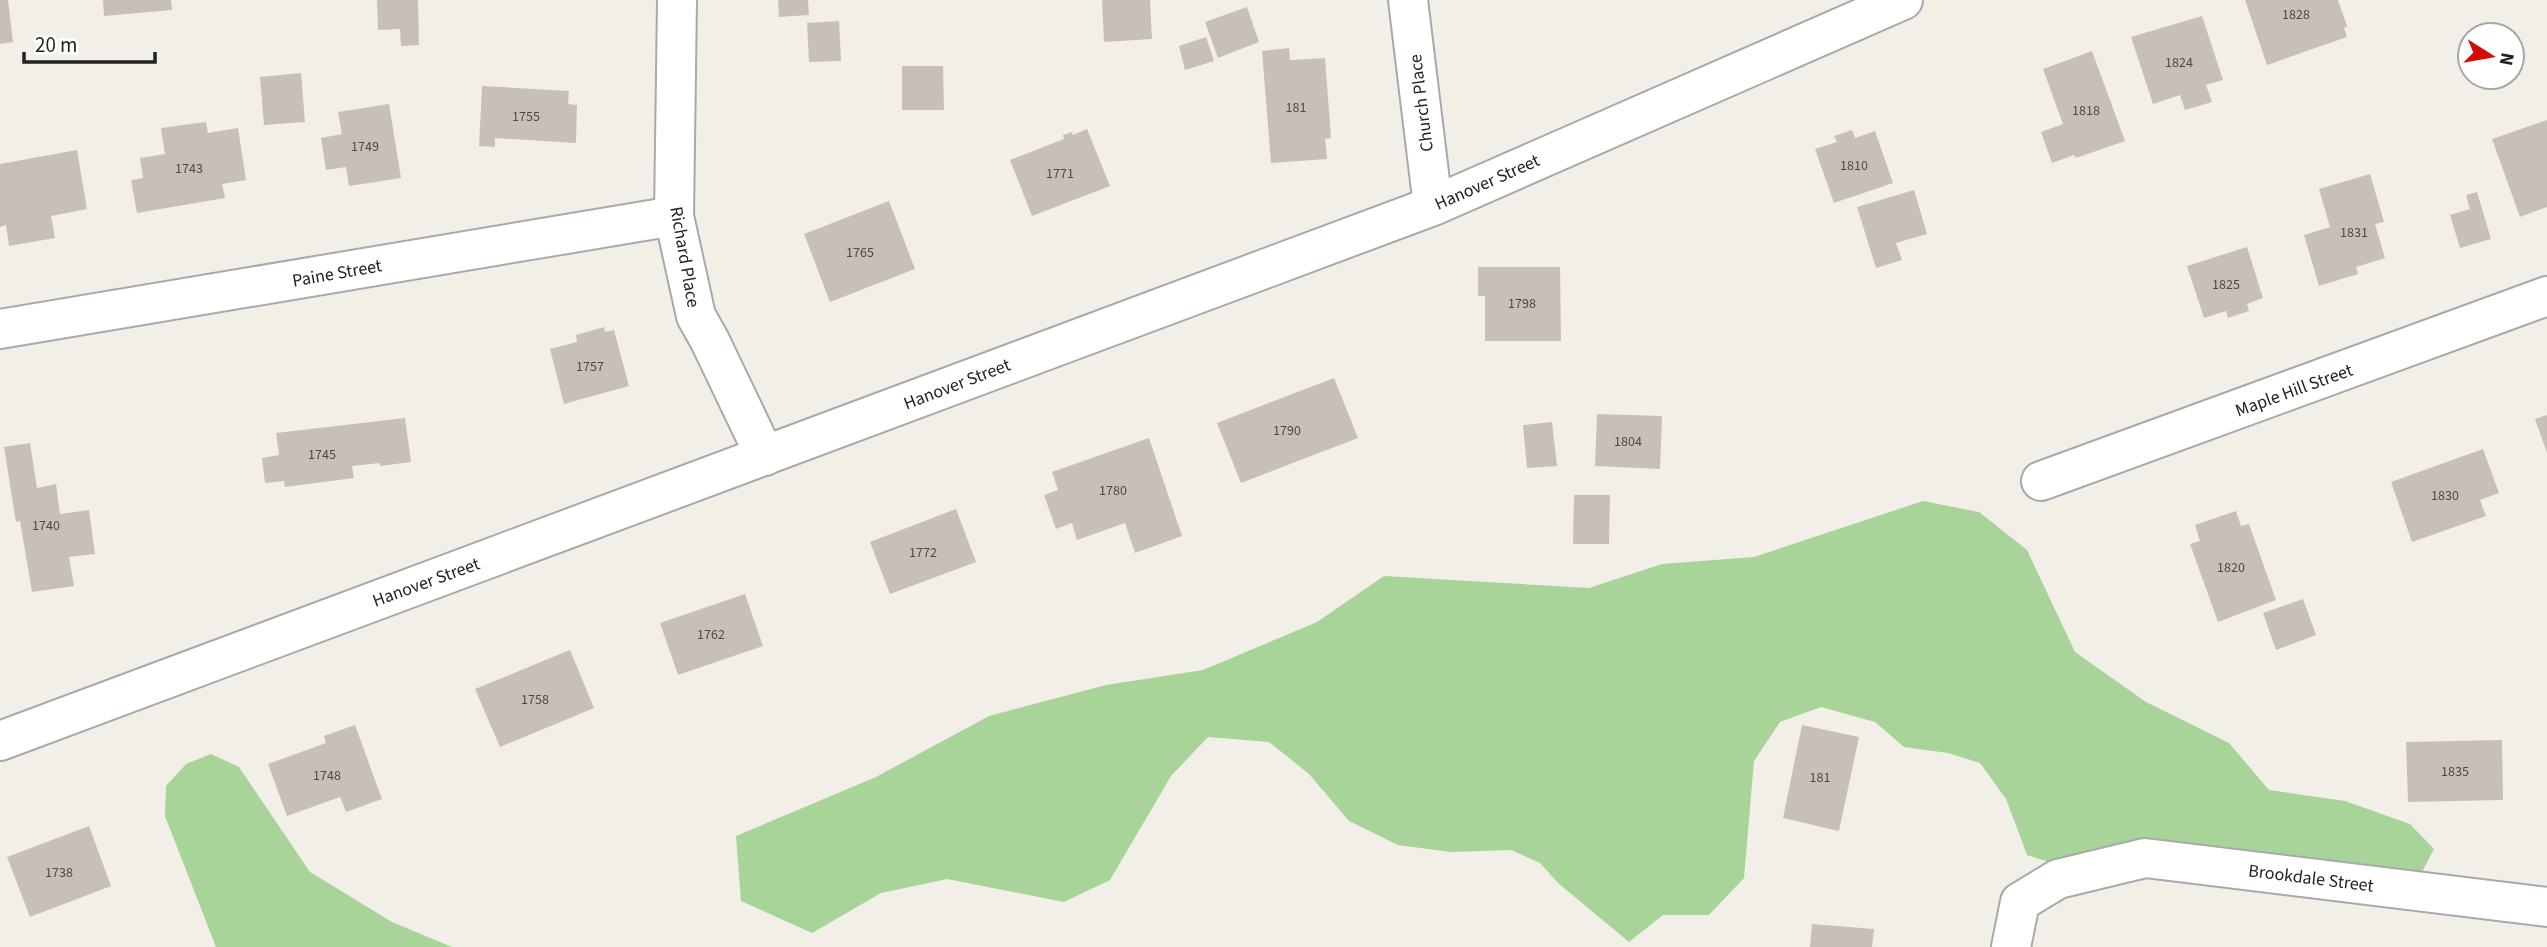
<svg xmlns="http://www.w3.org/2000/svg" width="2547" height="947" font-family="'Source Sans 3',sans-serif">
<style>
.forest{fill:#a8d49a}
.building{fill:#c8c0b7}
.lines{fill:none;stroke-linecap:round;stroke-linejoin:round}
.minor-casing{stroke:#a9a9a9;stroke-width:42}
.minor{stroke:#fff;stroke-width:38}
.labels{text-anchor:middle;stroke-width:6;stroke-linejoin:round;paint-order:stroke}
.number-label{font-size:14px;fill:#4c4a47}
.street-label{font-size:18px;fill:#222;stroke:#fff}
</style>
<rect width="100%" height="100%" fill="#f2efe8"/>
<!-- forest -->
<path class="forest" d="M 1923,501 L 1979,512 L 2027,550 L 2075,652 L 2146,702 L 2229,743 L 2269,790 L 2345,801 L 2410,824 L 2434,849 L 2420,876 L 2058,865 L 2027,855 L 2006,799 L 1980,763 L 1948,753 L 1904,747 L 1875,722 L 1821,707 L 1780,722 L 1754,761 L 1744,878 L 1709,915 L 1663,915 L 1629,942 L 1558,883 L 1540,863 L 1511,850 L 1451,852 L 1398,845 L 1349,821 L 1309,774 L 1269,742 L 1208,737 L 1171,776 L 1110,880 L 1064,902 L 947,879 L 881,893 L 812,933 L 741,901 L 736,836 L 876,777 L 989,716 L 1106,685 L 1203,670 L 1317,622 L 1384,576 L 1589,588 L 1662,564 L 1754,557 Z
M 211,754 L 239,767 L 310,872 L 392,922 L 452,947 L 216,947 L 165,816 L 166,786 L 186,764 Z"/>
<!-- building -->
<path class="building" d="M 0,0 L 8,0 L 13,42 L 0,44 Z
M 103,0 L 171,0 L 172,10 L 104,16 Z
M 377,0 L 418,0 L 419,45 L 401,46 L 400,29 L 378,30 Z
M 778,0 L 808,0 L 809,15 L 779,17 Z
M 1102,0 L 1150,0 L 1152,39 L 1104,42 Z
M 2245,0 L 2338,0 L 2347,26 L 2344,28 L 2347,37 L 2267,65 Z
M 1247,7 L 1259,42 L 1218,58 L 1205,22 Z
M 2202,16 L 2223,80 L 2206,85 L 2212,102 L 2185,110 L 2180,95 L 2153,104 L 2131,37 Z
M 839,21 L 841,61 L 809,62 L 807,23 Z
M 1206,37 L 1214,61 L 1185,70 L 1179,46 Z
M 1289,48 L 1290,60 L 1325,58 L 1331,138 L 1325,139 L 1327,159 L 1271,163 L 1262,51 Z
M 2092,51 L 2125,141 L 2076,158 L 2074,155 L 2052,163 L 2041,132 L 2063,124 L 2043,69 Z
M 902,66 L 943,66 L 944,110 L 902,110 Z
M 301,73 L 305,122 L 264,125 L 260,77 Z
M 482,86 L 569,91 L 568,104 L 577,105 L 576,143 L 495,138 L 495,147 L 479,146 Z
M 389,104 L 401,178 L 349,186 L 346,167 L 326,170 L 321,138 L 342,134 L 338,112 Z
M 2547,120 L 2547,207 L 2520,217 L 2492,139 Z
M 206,122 L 208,133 L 238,128 L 246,180 L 222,184 L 225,198 L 137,213 L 131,180 L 143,178 L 140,158 L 165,154 L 161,128 Z
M 1087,129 L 1110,186 L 1032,216 L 1010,160 L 1064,139 L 1063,135 L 1072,132 L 1073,135 Z
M 1852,130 L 1855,138 L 1875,131 L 1893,183 L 1834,203 L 1815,149 L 1837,142 L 1834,136 Z
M 77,150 L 87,209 L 51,216 L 55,238 L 9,246 L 6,225 L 0,227 L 0,164 Z
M 2370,174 L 2384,222 L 2375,224 L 2385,258 L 2356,267 L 2358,274 L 2319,286 L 2304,235 L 2330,227 L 2319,189 Z
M 1914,190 L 1927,234 L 1896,243 L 1902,260 L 1876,268 L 1857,207 Z
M 2477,192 L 2491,239 L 2460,248 L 2450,215 L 2470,209 L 2466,195 Z
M 889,201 L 915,269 L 830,302 L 804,234 Z
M 2247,247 L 2263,298 L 2247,304 L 2249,311 L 2228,318 L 2226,311 L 2204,318 L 2187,266 Z
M 1478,267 L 1560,267 L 1561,341 L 1485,341 L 1485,296 L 1478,296 Z
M 604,327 L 605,332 L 614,330 L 629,386 L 564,404 L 550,349 L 577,342 L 576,335 Z
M 1334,378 L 1358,438 L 1241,483 L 1217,423 Z
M 1597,414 L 1662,416 L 1660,469 L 1595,466 Z
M 2547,415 L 2547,453 L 2535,419 Z
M 405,418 L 411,462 L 380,466 L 380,463 L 352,466 L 354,478 L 285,487 L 284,481 L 265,483 L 262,458 L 279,455 L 276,433 Z
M 1552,422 L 1557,466 L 1527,468 L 1523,425 Z
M 1149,438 L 1182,536 L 1135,553 L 1125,523 L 1077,540 L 1072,523 L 1056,529 L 1044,495 L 1058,490 L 1052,472 Z
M 30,443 L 37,488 L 56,484 L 60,514 L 89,510 L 95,554 L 69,557 L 74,586 L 32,592 L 20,521 L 16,522 L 4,447 Z
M 2483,449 L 2499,493 L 2480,500 L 2486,516 L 2412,542 L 2391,482 Z
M 1574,495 L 1610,495 L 1609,544 L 1573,544 Z
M 956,509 L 976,562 L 890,594 L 870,542 Z
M 2236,511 L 2241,526 L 2249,524 L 2276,600 L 2218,622 L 2190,544 L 2200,541 L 2195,525 Z
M 745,594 L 763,646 L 678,675 L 660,623 Z
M 2303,599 L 2316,635 L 2276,650 L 2263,613 Z
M 570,650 L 594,708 L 500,747 L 475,689 Z
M 355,725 L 382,799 L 346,812 L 340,797 L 287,816 L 268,764 L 326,743 L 324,736 Z
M 1802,725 L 1859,737 L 1839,831 L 1783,818 Z
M 2502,740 L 2503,800 L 2408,802 L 2406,742 Z
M 89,826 L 111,886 L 30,917 L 7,857 Z
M 1812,924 L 1874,929 L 1872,947 L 1810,947 Z"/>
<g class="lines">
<defs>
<path id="minor" d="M 677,0 L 674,216 L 696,316 L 710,341 L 765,456
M 1408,0 L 1433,206
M 0,329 L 674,216
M 2041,481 L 2547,296
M 0,741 L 1433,206 L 1903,0
M 2011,947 L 2020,902 L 2025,899 L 2058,879 L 2145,858 L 2547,907"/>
</defs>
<!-- minor casing -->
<use href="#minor" class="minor-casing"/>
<!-- minor -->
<use href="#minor" class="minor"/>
</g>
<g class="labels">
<!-- number labels -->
<g class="number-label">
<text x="2296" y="19">1828</text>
<text x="2179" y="67">1824</text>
<text x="1296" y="112">181</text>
<text x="2086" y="115">1818</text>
<text x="526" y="121">1755</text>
<text x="365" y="151">1749</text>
<text x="1854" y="170">1810</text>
<text x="189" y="173">1743</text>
<text x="1060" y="178">1771</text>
<text x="2354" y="237">1831</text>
<text x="860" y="257">1765</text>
<text x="2226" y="289">1825</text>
<text x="1522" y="308">1798</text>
<text x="590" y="371">1757</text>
<text x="1287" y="435">1790</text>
<text x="1628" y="446">1804</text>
<text x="322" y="459">1745</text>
<text x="1113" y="495">1780</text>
<text x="2445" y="500">1830</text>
<text x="46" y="530">1740</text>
<text x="923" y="557">1772</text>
<text x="2231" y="572">1820</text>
<text x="711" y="639">1762</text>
<text x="535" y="704">1758</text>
<text x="2455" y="776">1835</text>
<text x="327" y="780">1748</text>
<text x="1820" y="782">181</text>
<text x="59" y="877">1738</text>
</g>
<!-- street labels -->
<g class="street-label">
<text transform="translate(1421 103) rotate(-97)" y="6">Church Place</text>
<text transform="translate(1487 182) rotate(-24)" y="6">Hanover Street</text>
<text transform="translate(685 257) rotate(80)" y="6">Richard Place</text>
<text transform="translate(337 273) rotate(-10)" y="6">Paine Street</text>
<text transform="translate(957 384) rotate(-21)" y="6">Hanover Street</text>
<text transform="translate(2294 390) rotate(-20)" y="6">Maple Hill Street</text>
<text transform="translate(426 582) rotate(-20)" y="6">Hanover Street</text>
<text transform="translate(2311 878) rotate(7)" y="6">Brookdale Street</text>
</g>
</g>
<!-- north arrow -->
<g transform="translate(2491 56) rotate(101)"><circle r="33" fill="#ffffff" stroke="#a7a7a7" stroke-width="2"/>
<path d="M0-5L12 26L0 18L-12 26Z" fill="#d30d00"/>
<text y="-10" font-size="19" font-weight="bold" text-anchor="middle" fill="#222222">N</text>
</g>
<!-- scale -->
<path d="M24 52v10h131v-10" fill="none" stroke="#222222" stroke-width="3.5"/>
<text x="35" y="52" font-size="21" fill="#222222" stroke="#ffffff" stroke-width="5" paint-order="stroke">20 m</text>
</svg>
